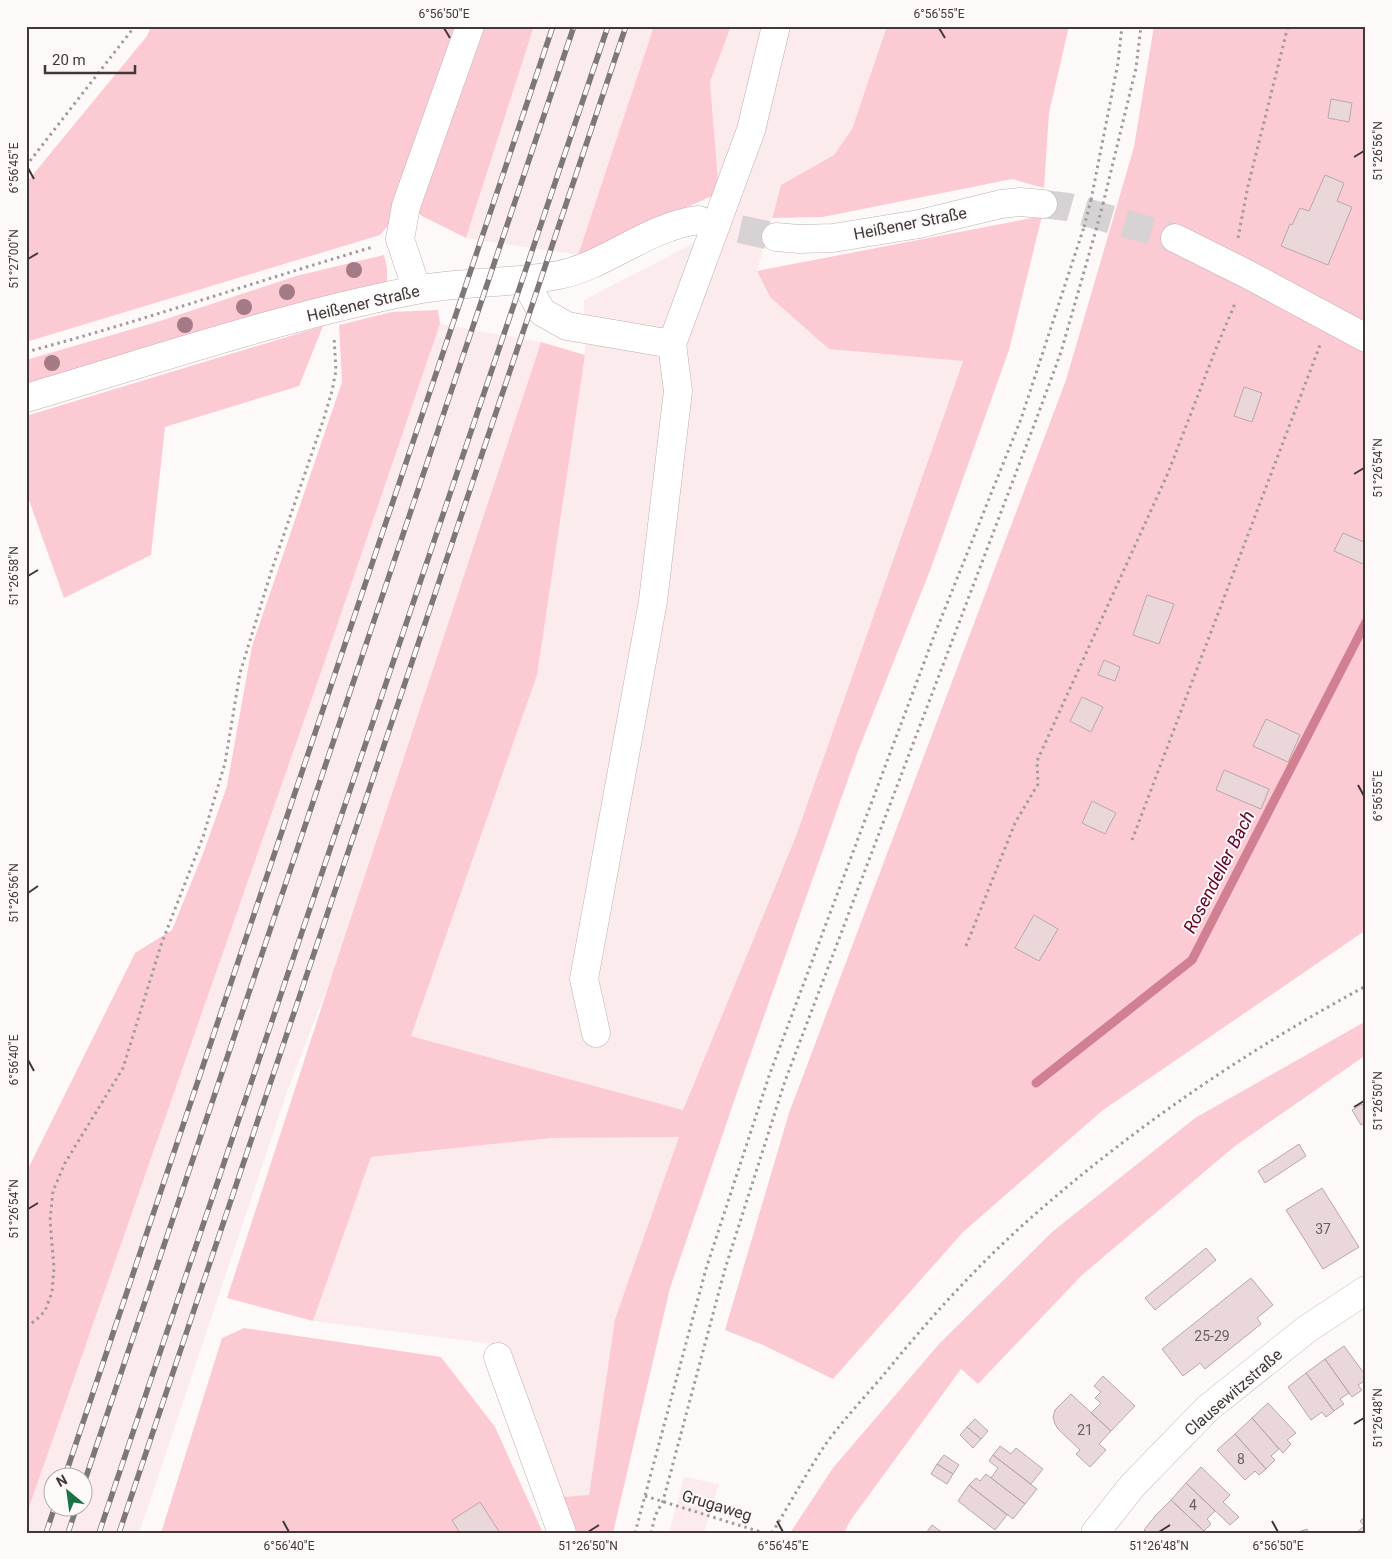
<svg xmlns="http://www.w3.org/2000/svg" width="1392" height="1559" font-family="Roboto,sans-serif">
<style>
.built{fill:#fcebed;fill-rule:evenodd}
.green{fill:#fccad2}
.lines{fill:none;stroke-linecap:round;stroke-linejoin:round}
.stream{stroke:#d18091;stroke-width:9}
.building{fill:#e9d7da;stroke:#b9a7aa}
.minor-tunnel{stroke:#d7d2d3;stroke-width:28;stroke-dasharray:28 14;stroke-linecap:butt}
.minor-casing{stroke:#c0aeb1;stroke-width:29}
.path{stroke:#a19c9c;stroke-width:3;stroke-dasharray:2.5 4;stroke-linecap:butt}
.minor{stroke:#fff;stroke-width:28}
.rail-casing{stroke:#7d7778;stroke-width:5.5}
.rail{stroke:#fdf9f9;stroke-width:4;stroke-dasharray:11;stroke-linecap:butt}
.path-bridge{stroke:#a19c9c;stroke-width:3;stroke-dasharray:2.5 4;stroke-linecap:butt}
.tree{fill:#a47a87}
.ticks{fill:none;stroke:#3f3839;stroke-width:2}
.labels{text-anchor:middle;stroke-width:4;stroke-linejoin:round;paint-order:stroke}
.number-label{font-size:14px;fill:#6a6061}
.street-label{font-size:16px;fill:#3f3839;stroke:#fdf9f9}
.water-label{font-size:18px;font-style:italic;fill:#68012a;stroke:#fdf9f9}
.neatline{fill:none;stroke:#3f3839;stroke-width:2}
.ticks-label{font-size:12px;text-anchor:middle;fill:#3f3839}
</style>
<rect width="100%" height="100%" fill="#fdf9f9"/>
<!-- built -->
<path class="built" d="M 534,26 L 654,26 L 578,255 L 466,238 Z
M 731,26 L 887,26 L 852,129 L 834,155 L 781,185 L 757,271 L 829,349 L 963,360 L 796,836 L 683,1110 L 411,1036 L 537,675 L 585,355 L 584,300 L 698,241 L 719,193 L 710,82 Z
M 440,324 L 541,342 L 332,975 L 287,1092 L 139,1533 L 26,1533 L 26,1516 L 327,655 ZM 52,1476 L 82,1476 L 82,1506 L 52,1506 Z
M 680,1137 L 615,1319 L 589,1495 L 562,1497 L 508,1346 L 313,1321 L 371,1157 L 551,1138 Z
M 684,1477 L 719,1484 L 704,1533 L 669,1533 Z"/>
<!-- green -->
<path class="green" d="M 151,26 L 534,26 L 466,238 L 422,216 L 404,201 L 395,217 L 380,235 L 26,342 L 26,183 L 147,36 Z
M 654,26 L 731,26 L 710,82 L 719,193 L 578,255 Z
M 887,26 L 1069,26 L 1049,113 L 1044,188 L 1012,179 L 823,217 L 772,218 L 781,185 L 834,155 L 852,129 Z
M 1154,26 L 1366,26 L 1366,930 L 1103,1110 L 963,1232 L 833,1379 L 763,1345 L 725,1330 L 789,1113 L 1066,380 L 1134,147 Z
M 1042,216 L 1009,350 L 931,568 L 858,751 L 741,1081 L 670,1288 L 613,1533 L 568,1533 L 562,1497 L 589,1495 L 615,1319 L 679,1137 L 551,1138 L 371,1157 L 313,1321 L 227,1298 L 332,975 L 541,342 L 585,355 L 537,675 L 411,1036 L 683,1110 L 796,836 L 963,361 L 829,349 L 770,297 L 757,271 Z
M 384,255 L 387,268 L 387,283 L 26,384 L 26,360 L 160,321 L 296,276 Z
M 438,310 L 440,324 L 327,655 L 26,1516 L 26,1173 L 135,953 L 172,930 L 204,851 L 227,786 L 252,646 L 342,382 L 339,325 L 392,312 Z
M 323,326 L 299,386 L 165,427 L 151,555 L 64,598 L 26,492 L 26,416 Z
M 1366,1021 L 1366,1055 L 1235,1146 L 1082,1275 L 978,1384 L 961,1369 L 850,1521 L 844,1533 L 790,1533 L 833,1468 L 939,1344 L 1052,1232 L 1195,1118 Z
M 244,1328 L 441,1357 L 495,1427 L 543,1533 L 161,1533 L 222,1338 Z"/>
<g class="lines">
<!-- stream -->
<path class="stream" d="M 1036,1083 L 1192,960 L 1366,622"/>
</g>
<!-- building -->
<path class="building" d="M 1331,99 L 1352,103 L 1349,122 L 1328,118 Z
M 1325,175 L 1344,183 L 1337,201 L 1352,207 L 1328,265 L 1281,246 L 1290,224 L 1292,225 L 1300,208 L 1309,211 Z
M 1244,387 L 1262,393 L 1252,422 L 1234,416 Z
M 1343,533 L 1366,543 L 1366,560 L 1363,564 L 1334,551 Z
M 1147,595 L 1174,604 L 1159,644 L 1133,635 Z
M 1104,660 L 1120,667 L 1115,681 L 1098,675 Z
M 1082,697 L 1103,707 L 1091,732 L 1070,721 Z
M 1266,719 L 1300,735 L 1288,762 L 1253,746 Z
M 1224,770 L 1269,789 L 1261,809 L 1216,790 Z
M 1092,801 L 1116,813 L 1105,834 L 1082,823 Z
M 1034,915 L 1058,929 L 1039,961 L 1015,948 Z
M 1362,1104 L 1366,1111 L 1366,1122 L 1361,1125 L 1352,1110 Z
M 1299,1144 L 1306,1156 L 1265,1183 L 1258,1171 Z
M 1322,1188 L 1359,1247 L 1323,1269 L 1286,1210 Z
M 1206,1248 L 1216,1260 L 1155,1310 L 1145,1298 Z
M 1251,1278 L 1273,1305 L 1257,1318 L 1261,1324 L 1205,1369 L 1200,1363 L 1183,1376 L 1162,1349 Z
M 1344,1346 L 1366,1376 L 1366,1380 L 1358,1385 L 1362,1390 L 1352,1397 L 1325,1359 Z
M 1325,1359 L 1349,1393 L 1340,1399 L 1344,1404 L 1334,1411 L 1306,1373 Z
M 1306,1373 L 1334,1411 L 1326,1417 L 1322,1412 L 1311,1420 L 1288,1387 Z
M 1103,1376 L 1135,1406 L 1111,1431 L 1091,1413 L 1101,1403 L 1095,1398 L 1101,1392 L 1094,1386 Z
M 1071,1394 L 1111,1431 L 1099,1444 L 1106,1450 L 1090,1467 L 1076,1454 L 1080,1450 L 1058,1429 L 1055,1424 L 1053,1417 L 1055,1410 Z
M 1268,1403 L 1296,1433 L 1287,1440 L 1291,1444 L 1283,1453 L 1252,1418 Z
M 1252,1418 L 1279,1449 L 1271,1456 L 1275,1460 L 1266,1469 L 1235,1434 Z
M 975,1419 L 988,1431 L 981,1439 L 967,1427 Z
M 967,1427 L 981,1439 L 973,1448 L 960,1435 Z
M 1235,1434 L 1266,1469 L 1259,1475 L 1255,1471 L 1245,1480 L 1217,1450 Z
M 1000,1446 L 1011,1454 L 1016,1448 L 1043,1469 L 1031,1484 L 993,1455 Z
M 944,1455 L 959,1465 L 953,1474 L 937,1464 Z
M 993,1455 L 1037,1489 L 1025,1504 L 991,1478 L 998,1468 L 989,1461 Z
M 937,1464 L 953,1474 L 947,1484 L 931,1474 Z
M 1201,1467 L 1230,1495 L 1223,1502 L 1239,1517 L 1230,1525 L 1186,1483 Z
M 986,1474 L 1025,1504 L 1013,1519 L 969,1485 L 976,1478 L 980,1481 Z
M 1186,1483 L 1215,1511 L 1207,1519 L 1211,1524 L 1204,1531 L 1171,1500 Z
M 969,1485 L 1007,1515 L 995,1530 L 958,1501 Z
M 1171,1500 L 1204,1531 L 1203,1533 L 1149,1533 L 1144,1530 L 1156,1515 Z
M 480,1502 L 500,1533 L 460,1533 L 452,1520 Z
M 1366,1516 L 1366,1533 L 1356,1533 L 1364,1526 L 1360,1521 Z
M 932,1525 L 943,1533 L 926,1533 Z
M 1307,1529 L 1308,1533 L 1295,1533 Z"/>
<g class="lines">
<!-- minor-tunnel -->
<path class="minor-tunnel" d="M 1043,204 L 1068,207 L 1175,238
M 699,220 L 776,237"/>
<defs>
<path id="minor" d="M 776,237 L 799,239 L 833,238 L 919,224 L 1001,204 L 1020,202 L 1043,204
M 1175,238 L 1247,274 L 1366,338
M 524,280 L 542,312 L 567,326 L 672,344
M 417,290 L 400,239 L 406,206 L 470,26
M 26,398 C 155,360 284,316 416,290 C 463,281 511,284 559,275 C 608,265 648,226 699,220
M 596,1033 L 584,979 L 653,601 L 678,391 L 672,344 L 751,130 L 776,26
M 498,1357 L 562,1533
M 1095,1533 L 1133,1485 L 1208,1408 L 1307,1329 L 1366,1290"/>
</defs>
<!-- minor casing -->
<use href="#minor" class="minor-casing"/>
<!-- path -->
<path class="path" d="M 26,166 L 135,26
M 1091,200 L 1118,63 L 1122,26
M 1103,204 L 1136,68 L 1141,26
M 1238,238 L 1248,186 L 1288,26
M 26,352 C 143,321 257,281 373,247
M 1132,840 L 1320,345
M 966,946 L 1015,823 L 1038,784 L 1037,761 L 1168,473 L 1215,351 L 1236,301
M 26,1326 L 35,1321 L 45,1311 L 52,1292 L 54,1268 L 50,1220 L 53,1191 L 65,1163 L 123,1068 L 161,945 L 203,837 L 225,763 L 240,673 L 272,569 L 324,418 L 332,391 L 336,370 L 334,337
M 645,1496 L 764,1533
M 635,1533 L 706,1269 L 769,1076 L 934,636 L 1021,419 L 1084,227
M 651,1533 L 655,1516 L 663,1501 L 725,1269 L 785,1081 L 1036,420 L 1061,352 L 1096,230
M 772,1533 C 789,1505 805,1476 823,1448 C 840,1423 866,1396 886,1372 C 933,1314 984,1258 1041,1209 C 1140,1123 1251,1048 1366,986"/>
<!-- minor -->
<use href="#minor" class="minor"/>
<defs>
<path id="rail" d="M 65,1476 L 553,26
M 82,1489 L 574,26
M 46,1533 L 55,1506
M 68,1533 L 77,1506
M 99,1533 L 608,26
M 119,1533 L 626,26"/>
</defs>
<!-- rail casing -->
<use href="#rail" class="rail-casing"/>
<!-- rail -->
<use href="#rail" class="rail"/>
<!-- path-bridge -->
<path class="path-bridge" d="M 1084,227 L 1091,200
M 1096,230 L 1103,204"/>
</g>
<!-- trees -->
<g class="tree">
<circle cx="354" cy="270" r="8"/>
<circle cx="287" cy="292" r="8"/>
<circle cx="244" cy="307" r="8"/>
<circle cx="185" cy="325" r="8"/>
<circle cx="52" cy="363" r="8"/>
</g>
<!-- ticks -->
<path class="ticks" d="M 444,28 L 450,38M 939,28 L 945,38M 1354,157 L 1364,151M 28,168 L 34,179M 28,259 L 38,253M 1354,474 L 1364,468M 28,576 L 38,570M 1358,785 L 1364,796M 28,893 L 38,886M 28,1060 L 34,1071M 1354,1107 L 1364,1101M 28,1209 L 38,1203M 1354,1424 L 1364,1418M 283,1521 L 289,1532M 777,1521 L 783,1532M 1272,1521 L 1278,1532M 588,1532 L 599,1525M 1159,1532 L 1170,1525"/>
<g class="labels">
<!-- number labels -->
<g class="number-label">
<text x="1323" y="1234">37</text>
<text x="1212" y="1341">25-29</text>
<text x="1085" y="1435">21</text>
<text x="1241" y="1464">8</text>
<text x="1193" y="1510">4</text>
</g>
<!-- street labels -->
<g class="street-label">
<text transform="translate(910 223) rotate(-11)" y="6">Heißener Straße</text>
<text transform="translate(363 303) rotate(-13)" y="6">Heißener Straße</text>
<text transform="translate(1233 1392) rotate(-41)" y="6">Clausewitzstraße</text>
<text transform="translate(717 1505) rotate(17)" y="6">Grugaweg</text>
</g>
<!-- water labels -->
<g class="water-label">
<text transform="translate(1219 872) rotate(-63)" y="6">Rosendeller Bach</text>
</g>
</g>
<!-- border -->
<rect width="1392" height="1559" fill="none" stroke="#fdf9f9" stroke-width="55"/>
<!-- north arrow -->
<g transform="translate(68 1492) rotate(331)"><circle r="24" fill="#fdf9f9" stroke="#b1acac"/>
<path d="M0-4L9 19L0 12L-9 19Z" fill="#177246"/>
<text y="-8" font-size="14" font-weight="bold" text-anchor="middle" fill="#3f3839">N</text>
</g>
<!-- scale -->
<path d="M45 65v8h90v-8" fill="none" stroke="#3f3839" stroke-width="2.5"/>
<text x="52" y="65" font-size="15" fill="#3f3839" stroke="#fdf9f9" stroke-width="4" paint-order="stroke">20 m</text>
<rect x="28" y="28" width="1336" height="1504" class="neatline"/>
<g class="ticks-label">
<text x="444" y="18">6°56'50"E</text>
<text x="939" y="18">6°56'55"E</text>
<text transform="translate(1378 151) rotate(-90)" y="4">51°26'56"N</text>
<text transform="translate(14 168) rotate(-90)" y="4">6°56'45"E</text>
<text transform="translate(14 259) rotate(-90)" y="4">51°27'00"N</text>
<text transform="translate(1378 468) rotate(-90)" y="4">51°26'54"N</text>
<text transform="translate(14 576) rotate(-90)" y="4">51°26'58"N</text>
<text transform="translate(1378 796) rotate(-90)" y="4">6°56'55"E</text>
<text transform="translate(14 893) rotate(-90)" y="4">51°26'56"N</text>
<text transform="translate(14 1060) rotate(-90)" y="4">6°56'40"E</text>
<text transform="translate(1378 1101) rotate(-90)" y="4">51°26'50"N</text>
<text transform="translate(14 1209) rotate(-90)" y="4">51°26'54"N</text>
<text transform="translate(1378 1418) rotate(-90)" y="4">51°26'48"N</text>
<text x="289" y="1550">6°56'40"E</text>
<text x="588" y="1550">51°26'50"N</text>
<text x="783" y="1550">6°56'45"E</text>
<text x="1159" y="1550">51°26'48"N</text>
<text x="1278" y="1550">6°56'50"E</text>
</g>
</svg>
